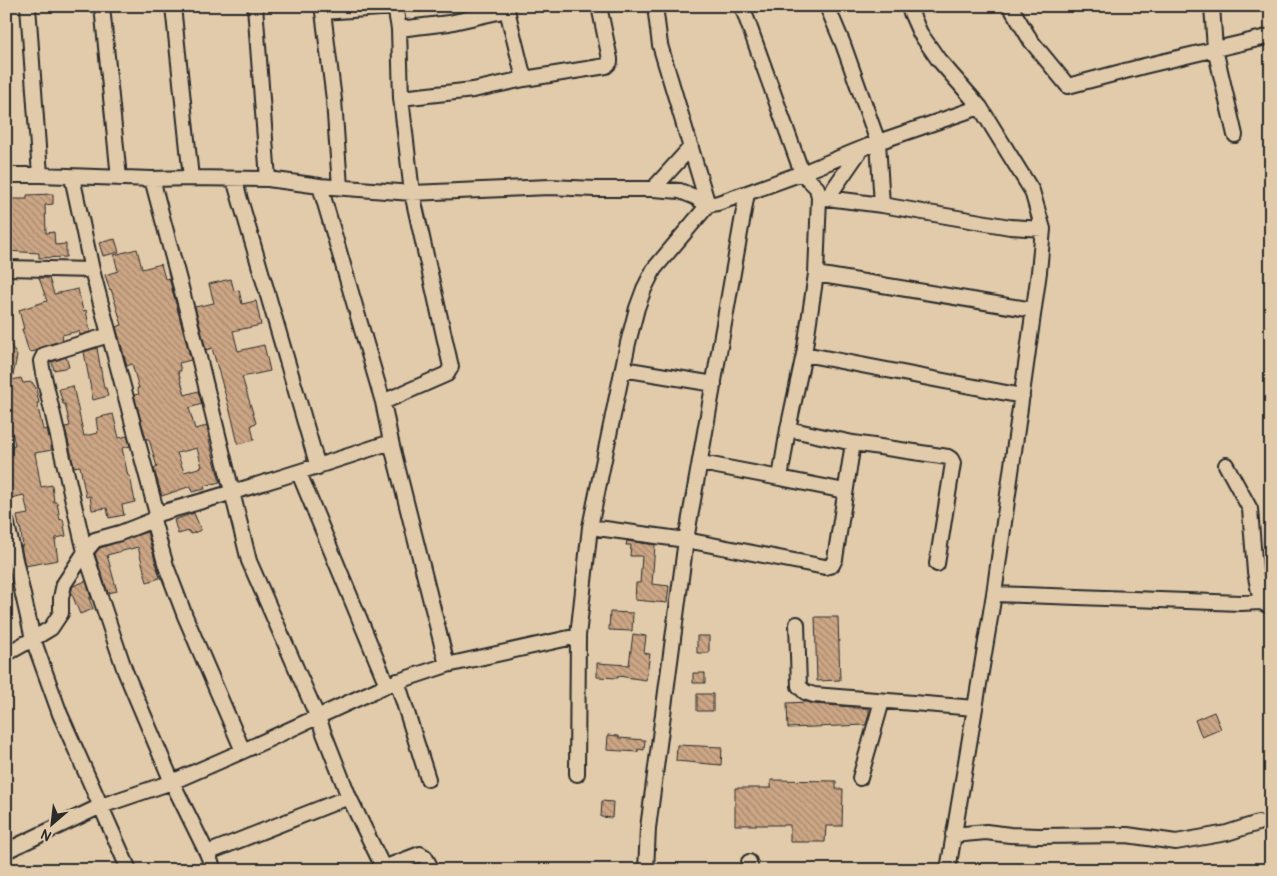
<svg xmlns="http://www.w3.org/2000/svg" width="1277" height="876" font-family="Pangolin,sans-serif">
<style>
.building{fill:url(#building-back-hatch);stroke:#2b2b2b;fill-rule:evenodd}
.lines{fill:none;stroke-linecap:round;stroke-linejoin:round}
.minor-casing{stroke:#2b2b2b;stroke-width:18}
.minor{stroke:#e1cbab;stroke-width:14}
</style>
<defs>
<pattern id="building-back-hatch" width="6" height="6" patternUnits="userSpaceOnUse" patternTransform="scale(1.25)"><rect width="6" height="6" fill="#cca685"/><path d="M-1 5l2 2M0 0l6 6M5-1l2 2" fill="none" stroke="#a6876d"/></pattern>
</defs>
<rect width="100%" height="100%" fill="#e1cbab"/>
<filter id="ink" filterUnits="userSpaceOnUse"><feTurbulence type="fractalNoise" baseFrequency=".02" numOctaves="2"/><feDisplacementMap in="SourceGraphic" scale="10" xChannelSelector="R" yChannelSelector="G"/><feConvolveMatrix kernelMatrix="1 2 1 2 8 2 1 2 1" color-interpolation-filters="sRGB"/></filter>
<g filter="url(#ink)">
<!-- building -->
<path class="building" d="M 53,194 L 53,204 L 45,205 L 46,233 L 54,232 L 55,245 L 66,244 L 66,257 L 39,258 L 39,253 L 6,251 L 6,199 L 27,199 L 27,195 Z
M 115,239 L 119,252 L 103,256 L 99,243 Z
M 137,249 L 142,269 L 161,264 L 165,279 L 169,278 L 191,360 L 179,363 L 181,371 L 178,371 L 185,395 L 198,391 L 202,404 L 189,408 L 195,429 L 207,426 L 209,436 L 208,436 L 220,482 L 204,486 L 205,489 L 192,492 L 191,486 L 162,496 L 154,469 L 157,467 L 149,439 L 146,439 L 134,395 L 139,394 L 137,388 L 139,388 L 132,364 L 127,366 L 116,327 L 122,325 L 111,289 L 110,290 L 105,275 L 118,271 L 114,255 ZM 197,448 L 202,467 L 184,472 L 177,453 Z
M 39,278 L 49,278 L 54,294 L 78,289 L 83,311 L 86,310 L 90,332 L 80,335 L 79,331 L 62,335 L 63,340 L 41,347 L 36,351 L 29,352 L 22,329 L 24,329 L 19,310 L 47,301 Z
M 231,279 L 234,291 L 239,290 L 242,304 L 256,301 L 261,325 L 233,331 L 238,351 L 264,345 L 270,371 L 242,377 L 256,423 L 251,425 L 254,440 L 238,444 L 232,418 L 212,348 L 206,350 L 195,307 L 214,303 L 209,284 Z
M 6,337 L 17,356 L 12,380 L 21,378 L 23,383 L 32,382 L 36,388 L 39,403 L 37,403 L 43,430 L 47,429 L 52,450 L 35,453 L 41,487 L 52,485 L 54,502 L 57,502 L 60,520 L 63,519 L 66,536 L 56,538 L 56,540 L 55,540 L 58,560 L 25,566 L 21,546 L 23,546 L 20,526 L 19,526 L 17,516 L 28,514 L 24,495 L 11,498 L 9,489 L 6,489 L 6,447 L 15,445 L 11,427 L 6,428 Z
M 97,348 L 104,388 L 106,388 L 108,396 L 93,400 L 84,352 Z
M 66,357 L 69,367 L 54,370 L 52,362 Z
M 73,386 L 84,436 L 98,433 L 96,418 L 113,414 L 119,438 L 127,436 L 130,446 L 122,448 L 128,476 L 130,476 L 135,502 L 122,505 L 124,515 L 109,518 L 107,508 L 92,510 L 90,496 L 86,497 L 80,466 L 74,467 L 65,427 L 70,426 L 65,404 L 63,404 L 59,389 Z
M 194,513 L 201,530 L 191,534 L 189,531 L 178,534 L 174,520 Z
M 147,532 L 160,578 L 147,582 L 138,547 L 107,555 L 117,591 L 108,593 L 95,554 L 100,548 Z
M 627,541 L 655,545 L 652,584 L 669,586 L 667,603 L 635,600 L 636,583 L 640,583 L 642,556 L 630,556 L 631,545 L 626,545 Z
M 86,581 L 91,598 L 89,598 L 93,609 L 80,614 L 71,592 L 73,586 Z
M 610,612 L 633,613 L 632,631 L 609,630 Z
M 815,617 L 838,617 L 840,680 L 817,681 Z
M 633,634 L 646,636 L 644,653 L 650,654 L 646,680 L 618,676 L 618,678 L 597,677 L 597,663 L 629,665 Z
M 697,636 L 709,636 L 709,653 L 697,653 Z
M 693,673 L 705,673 L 705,683 L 693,683 Z
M 697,694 L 713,694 L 713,711 L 697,711 Z
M 807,702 L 813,704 L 853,707 L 853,708 L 869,708 L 869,713 L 866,725 L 788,728 L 787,703 Z
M 1214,712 L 1221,729 L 1202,737 L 1195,720 Z
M 608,735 L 619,736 L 619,738 L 645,740 L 644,750 L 638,749 L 638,752 L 607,750 Z
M 677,745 L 722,747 L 721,765 L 676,761 Z
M 771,780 L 836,781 L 836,789 L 843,789 L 842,826 L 826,826 L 825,842 L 790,842 L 790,825 L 735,825 L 735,788 L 771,788 Z
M 602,801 L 613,802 L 612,818 L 601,817 Z"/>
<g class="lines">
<defs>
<path id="minor" d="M 28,6 L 40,175
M 102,6 L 119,178
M 173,6 L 191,178
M 255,6 L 268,179
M 321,6 L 323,12 L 334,100 L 340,187
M 506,6 L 524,79
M 655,6 L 660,45 L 708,205
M 742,6 L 802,173 L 817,188 L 819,197 L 816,274 L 804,354 L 788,429 L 853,443 L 948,457 L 951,459 L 953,463 L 937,564
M 827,6 L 843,44 L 878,142 L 882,205
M 908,6 L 920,33 L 938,59 L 980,107 L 1032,191 L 1043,229 L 1039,272 L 994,594 L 948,870
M 1010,6 L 1031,41 L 1068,86 L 1144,66 L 1271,36
M 1212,6 L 1215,49 L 1235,135
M 323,12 L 395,7
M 399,29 L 449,23 L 507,10
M 401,98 L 473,90 L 524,79 L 606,66 L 610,62 L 610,59 L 599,6
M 6,175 L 40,175 L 152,179 L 191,178 L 268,179 L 320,186 L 412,193 L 550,187 L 595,189 L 653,189 L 680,191 L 695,197 L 708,205
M 72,177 L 92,270 L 157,514
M 152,179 L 192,329 L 249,561 L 318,718 L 349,797 L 383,867
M 234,179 L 318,467
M 653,189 L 691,147
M 819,197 L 882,205 L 1010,227 L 1043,229
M 828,197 L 861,149
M 6,268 L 92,270
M 816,274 L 1033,310
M 109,335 L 44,355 L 41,361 L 42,368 L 85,552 L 125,671 L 172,782 L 207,853 L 214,870
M 804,354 L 1022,396
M 623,369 L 714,384
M 383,402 L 447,374 L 451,367 L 412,193 L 401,98 L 399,29 L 395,6
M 701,463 L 780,478 L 788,429
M 1226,465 L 1250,509 L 1255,572 L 1261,602
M 299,473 L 387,685
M 780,478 L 845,491
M 6,520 L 33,639 L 60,714 L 129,870
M 590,527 L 686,540 L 825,567 L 832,565 L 835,559 L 853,443
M 994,594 L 1241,603 L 1261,602 L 1271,607
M 797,624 L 799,686 L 805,692 L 814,695 L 975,708
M 6,654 L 33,639 L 51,628 L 61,613 L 61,598 L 64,584 L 85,552 L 95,540 L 120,533 L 153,520
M 447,665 L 578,636
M 397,681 L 428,779
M 243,751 L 185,616 L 166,566 L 153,520 L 157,514 C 236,492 313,468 391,442
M 577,774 L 578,636 L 590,527 L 628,343 L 637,308 L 644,289 L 654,269 L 708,205 L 718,203 L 747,193 L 802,173 L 878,142 L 980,107
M 860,778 L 882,701
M 953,835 L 986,832 L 1010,835 L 1039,836 L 1127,835 L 1176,842 L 1227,833 L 1258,823
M 6,851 L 101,806 L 172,782 L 243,751 L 387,685 L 447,665 L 391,442 L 383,402 L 320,186
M 207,853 L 349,797
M 749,862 L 751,870
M 378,870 L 420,854 L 425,857 L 432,870
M 646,870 L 648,828 L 686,540 L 747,193"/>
</defs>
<!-- minor casing -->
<use href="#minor" class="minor-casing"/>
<!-- minor -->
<use href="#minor" class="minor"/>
</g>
</g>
<!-- margin -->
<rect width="1277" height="876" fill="none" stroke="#e1cbab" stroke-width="25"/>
<rect x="12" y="12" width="1252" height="851" fill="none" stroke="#2b2b2b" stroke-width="2" filter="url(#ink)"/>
<!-- north arrow -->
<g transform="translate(52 824) rotate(208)" stroke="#e1cbab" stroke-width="4" paint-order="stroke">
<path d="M0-4L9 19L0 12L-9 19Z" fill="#2b2b2b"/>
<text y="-8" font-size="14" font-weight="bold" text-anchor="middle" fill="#2b2b2b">N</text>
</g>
</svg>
